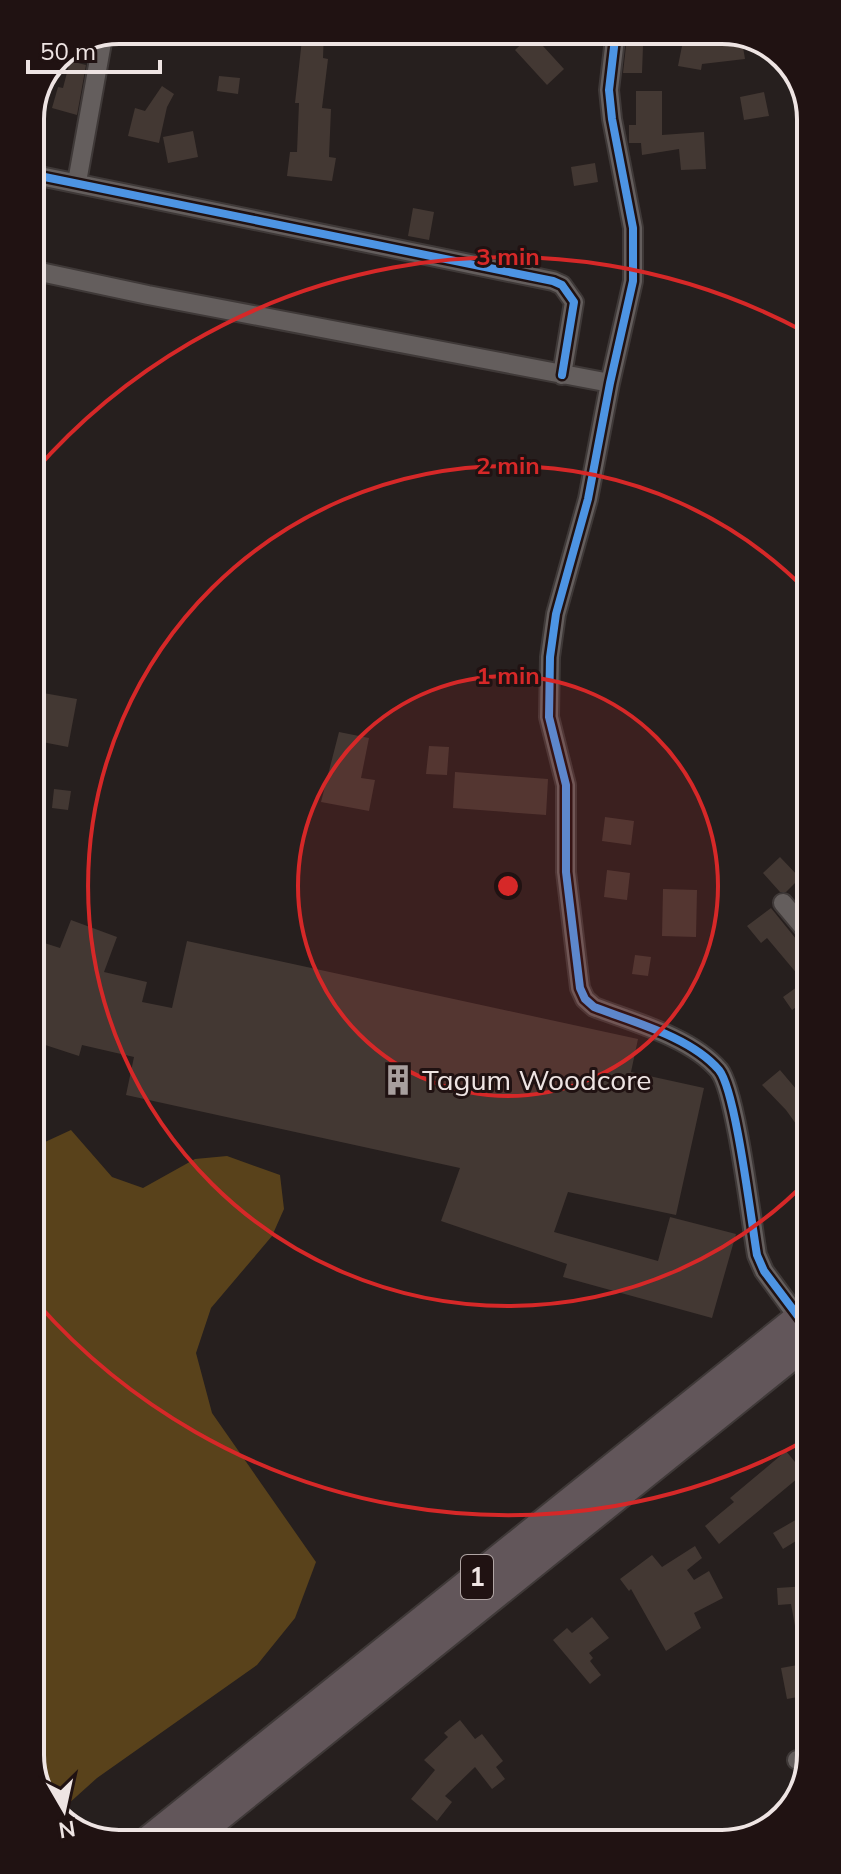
<svg xmlns="http://www.w3.org/2000/svg" width="841" height="1874" font-family="Mulish,sans-serif">
<style>
.forest{fill:#59421b}
.building{fill:#433833}
.lines{fill:none;stroke-linecap:round;stroke-linejoin:round}
.minor-casing{stroke:#3f3938;stroke-width:22}
.trunk-casing{stroke:#3f3938;stroke-width:32}
.minor{stroke:#645e5d;stroke-width:18}
.trunk{stroke:#62565a;stroke-width:28}
.cycleway-casing{stroke:#201212;stroke-width:13}
.cycleway{stroke:#4d94e3;stroke-width:8}
.ring{fill:none;stroke:#d62828;stroke-width:4}
.labels{text-anchor:middle;stroke-width:6;stroke-linejoin:round;paint-order:stroke}
.shield{fill:#201212;stroke:#b0a5a4;stroke-width:2}
.shield-label{font-size:26px;font-weight:bold;fill:#eee4e3}
.poi-label{font-size:28px;fill:#eee4e3;stroke:#201212;text-anchor:start}
.rim{fill:none;stroke:#eee4e3;stroke-width:4}
.centre{fill:#d62828;stroke:#201212;stroke-width:4}
.ring-label{font-size:24px;text-anchor:middle;font-weight:bold;fill:#d62828;stroke:#201212;stroke-width:6;stroke-linejoin:round;paint-order:stroke}
</style>
<rect width="100%" height="100%" fill="#261f1e"/>
<!-- forest -->
<path class="forest" d="M 71,1130 L 112,1177 L 143,1188 L 195,1159 L 227,1156 L 280,1175 L 284,1209 L 272,1236 L 211,1308 L 196,1353 L 212,1413 L 316,1562 L 295,1618 L 257,1665 L 97,1778 L 57,1814 L 35,1784 L 33,1190 L 45,1142 Z"/>
<!-- building -->
<path class="building" d="M 303,30 L 324,30 L 323,58 L 328,59 L 322,108 L 331,109 L 329,157 L 336,158 L 332,181 L 287,176 L 290,152 L 297,152 L 299,103 L 295,103 Z
M 659,30 L 661,43 L 636,46 L 634,31 Z
M 532,34 L 564,69 L 547,85 L 515,50 Z
M 683,41 L 706,45 L 742,41 L 745,59 L 702,64 L 701,70 L 678,66 Z
M 626,46 L 643,46 L 642,73 L 623,73 Z
M 70,61 L 86,65 L 77,115 L 52,108 L 58,87 L 63,88 Z
M 219,76 L 240,78 L 238,94 L 217,91 Z
M 162,86 L 174,94 L 167,107 L 159,143 L 128,136 L 135,108 L 145,111 Z
M 636,91 L 662,91 L 662,135 L 704,132 L 706,169 L 681,170 L 679,149 L 642,155 L 641,143 L 629,143 L 629,125 L 636,125 Z
M 764,92 L 769,116 L 744,120 L 740,97 Z
M 193,131 L 198,157 L 168,163 L 163,137 Z
M 595,163 L 598,182 L 574,186 L 571,167 Z
M 413,208 L 434,212 L 429,240 L 408,236 Z
M 32,691 L 77,699 L 68,747 L 32,740 Z
M 339,732 L 369,738 L 361,778 L 375,780 L 369,811 L 321,802 Z
M 429,746 L 449,747 L 447,775 L 426,774 Z
M 455,772 L 548,779 L 546,815 L 453,808 Z
M 54,789 L 71,791 L 68,810 L 52,808 Z
M 605,817 L 634,821 L 631,845 L 602,841 Z
M 780,857 L 800,878 L 786,892 L 780,892 L 763,873 Z
M 607,870 L 630,873 L 627,900 L 604,897 Z
M 663,889 L 697,890 L 696,937 L 662,936 Z
M 771,908 L 809,955 L 809,998 L 792,1010 L 783,997 L 804,982 L 767,938 L 761,943 L 747,926 Z
M 71,920 L 117,937 L 104,972 L 147,982 L 142,1002 L 172,1008 L 187,941 L 638,1039 L 631,1072 L 704,1088 L 676,1215 L 568,1192 L 554,1232 L 658,1261 L 670,1217 L 736,1234 L 712,1318 L 563,1277 L 567,1264 L 441,1221 L 460,1168 L 126,1095 L 134,1057 L 82,1045 L 79,1056 L 33,1041 L 32,939 L 60,948 Z
M 635,955 L 651,957 L 648,976 L 632,974 Z
M 780,1070 L 802,1096 L 799,1099 L 809,1114 L 809,1142 L 786,1110 L 762,1085 Z
M 786,1451 L 804,1473 L 719,1544 L 705,1526 L 734,1502 L 730,1498 Z
M 799,1518 L 809,1533 L 783,1549 L 773,1533 Z
M 695,1546 L 702,1558 L 687,1570 L 694,1580 L 709,1571 L 723,1598 L 694,1613 L 701,1628 L 666,1651 L 631,1589 L 629,1591 L 620,1579 L 652,1555 L 662,1567 Z
M 808,1586 L 811,1623 L 795,1626 L 791,1604 L 778,1605 L 777,1588 Z
M 592,1617 L 609,1638 L 589,1653 L 593,1658 L 590,1661 L 601,1675 L 590,1684 L 553,1640 L 567,1628 L 572,1633 Z
M 803,1664 L 809,1695 L 787,1699 L 781,1668 Z
M 460,1720 L 475,1739 L 482,1734 L 503,1761 L 496,1767 L 505,1779 L 492,1789 L 475,1767 L 445,1796 L 452,1802 L 437,1821 L 411,1799 L 435,1770 L 424,1760 L 448,1737 L 444,1733 Z"/>
<g class="lines">
<defs>
<path id="minor" d="M 616,30 L 609,90 L 612,119 L 633,228 L 633,281 L 610,383 L 588,499 L 556,614 L 550,657 L 549,717 L 566,785 L 566,872 L 580,988 L 585,999 L 594,1007 C 633,1022 691,1037 719,1070 C 736,1091 751,1220 757,1255 L 764,1271 L 803,1324
M 30,174 L 553,281 L 562,285 L 574,302 L 562,375
M 77,182 L 103,37
M 31,270 L 148,295 L 610,383
M 783,903 L 809,934
M 797,1760 L 810,1758"/>
<path id="trunk" d="M 186,1843 L 810,1341
M 144,1844 L 810,1309"/>
</defs>
<!-- minor casing -->
<use href="#minor" class="minor-casing"/>
<!-- trunk casing -->
<use href="#trunk" class="trunk-casing"/>
<!-- minor -->
<use href="#minor" class="minor"/>
<!-- trunk -->
<use href="#trunk" class="trunk"/>
<defs>
<path id="cycleway" d="M 616,30 L 609,90 L 612,119 L 633,228 L 633,281 L 610,383 L 588,499 L 556,614 L 550,657 L 549,717 L 566,785 L 566,872 L 580,988 L 585,999 L 594,1007 C 633,1022 691,1037 719,1070 C 736,1091 751,1220 757,1255 L 764,1271 L 810,1332
M 30,174 L 553,281 L 562,285 L 574,302 L 562,375"/>
</defs>
<!-- cycleway casing -->
<use href="#cycleway" class="cycleway-casing"/>
<!-- cycleway -->
<use href="#cycleway" class="cycleway"/>
</g>
<!-- distance rings -->
<circle cx="508" cy="886" r="210" fill="#d62828" fill-opacity=".12"/>
<g class="ring">
<circle cx="508" cy="886" r="210"/>
<path d="M808 1180A420 420 0 1 1 808 592"/>
<path d="M808 1439A629 629 0 0 1 37 1303M33 473A629 629 0 0 1 803 331"/>
</g>
<!-- icons -->
<defs>
<symbol id="building-bare" viewBox="-9 -9 18 18"><path d="M-4-6H4V6H1V3H-1V6H-4ZM-2.5-4.3h1.7v1.8h-1.7ZM.8-4.3h1.7v1.8H.8ZM-2.5-1h1.7V.8h-1.7ZM.8-1h1.7V.8H.8Z" fill="#a89f9e" stroke="#201212" stroke-width="2.5" paint-order="stroke"/></symbol>
</defs>
<g fill-rule="evenodd">
<use href="#building-bare" x="376" y="1058" width="44" height="44"/>
</g>
<g class="labels">
<!-- shield labels -->
<rect class="shield" x="461" y="1555" width="32" height="44" rx="6"/>
<g class="shield-label">
<text x="477" y="1586">1</text>
</g>
<!-- poi labels -->
<g class="poi-label">
<text x="422" y="1090">Tagum Woodcore</text>
</g>
</g>
<!-- crop -->
<path d="M0 0H841V1874H0ZM119 44H722A75 75 0 0 1 797 119V1755A75 75 0 0 1 722 1830H119A75 75 0 0 1 44 1755V119A75 75 0 0 1 119 44Z" fill="#201212" fill-rule="evenodd"/>
<path class="rim" d="M119 44H722A75 75 0 0 1 797 119V1755A75 75 0 0 1 722 1830H119A75 75 0 0 1 44 1755V119A75 75 0 0 1 119 44Z"/>
<circle cx="508" cy="886" r="12" class="centre"/>
<g class="ring-label">
<text x="508" y="265">3 min</text>
<text x="508" y="474">2 min</text>
<text x="508" y="684">1 min</text>
</g>
<!-- north arrow -->
<g transform="translate(64 1810) rotate(171)" stroke="#201212" stroke-width="6" paint-order="stroke">
<path d="M0-6L14 30L0 20L-14 30Z" fill="#eee4e3"/>
<text y="-12" font-size="22" font-weight="bold" text-anchor="middle" fill="#eee4e3">N</text>
</g>
<!-- scale -->
<path d="M28 60v12h132v-12" fill="none" stroke="#eee4e3" stroke-width="4"/>
<text x="40" y="60" font-size="24" fill="#eee4e3" stroke="#201212" stroke-width="6" paint-order="stroke">50 m</text>
</svg>
